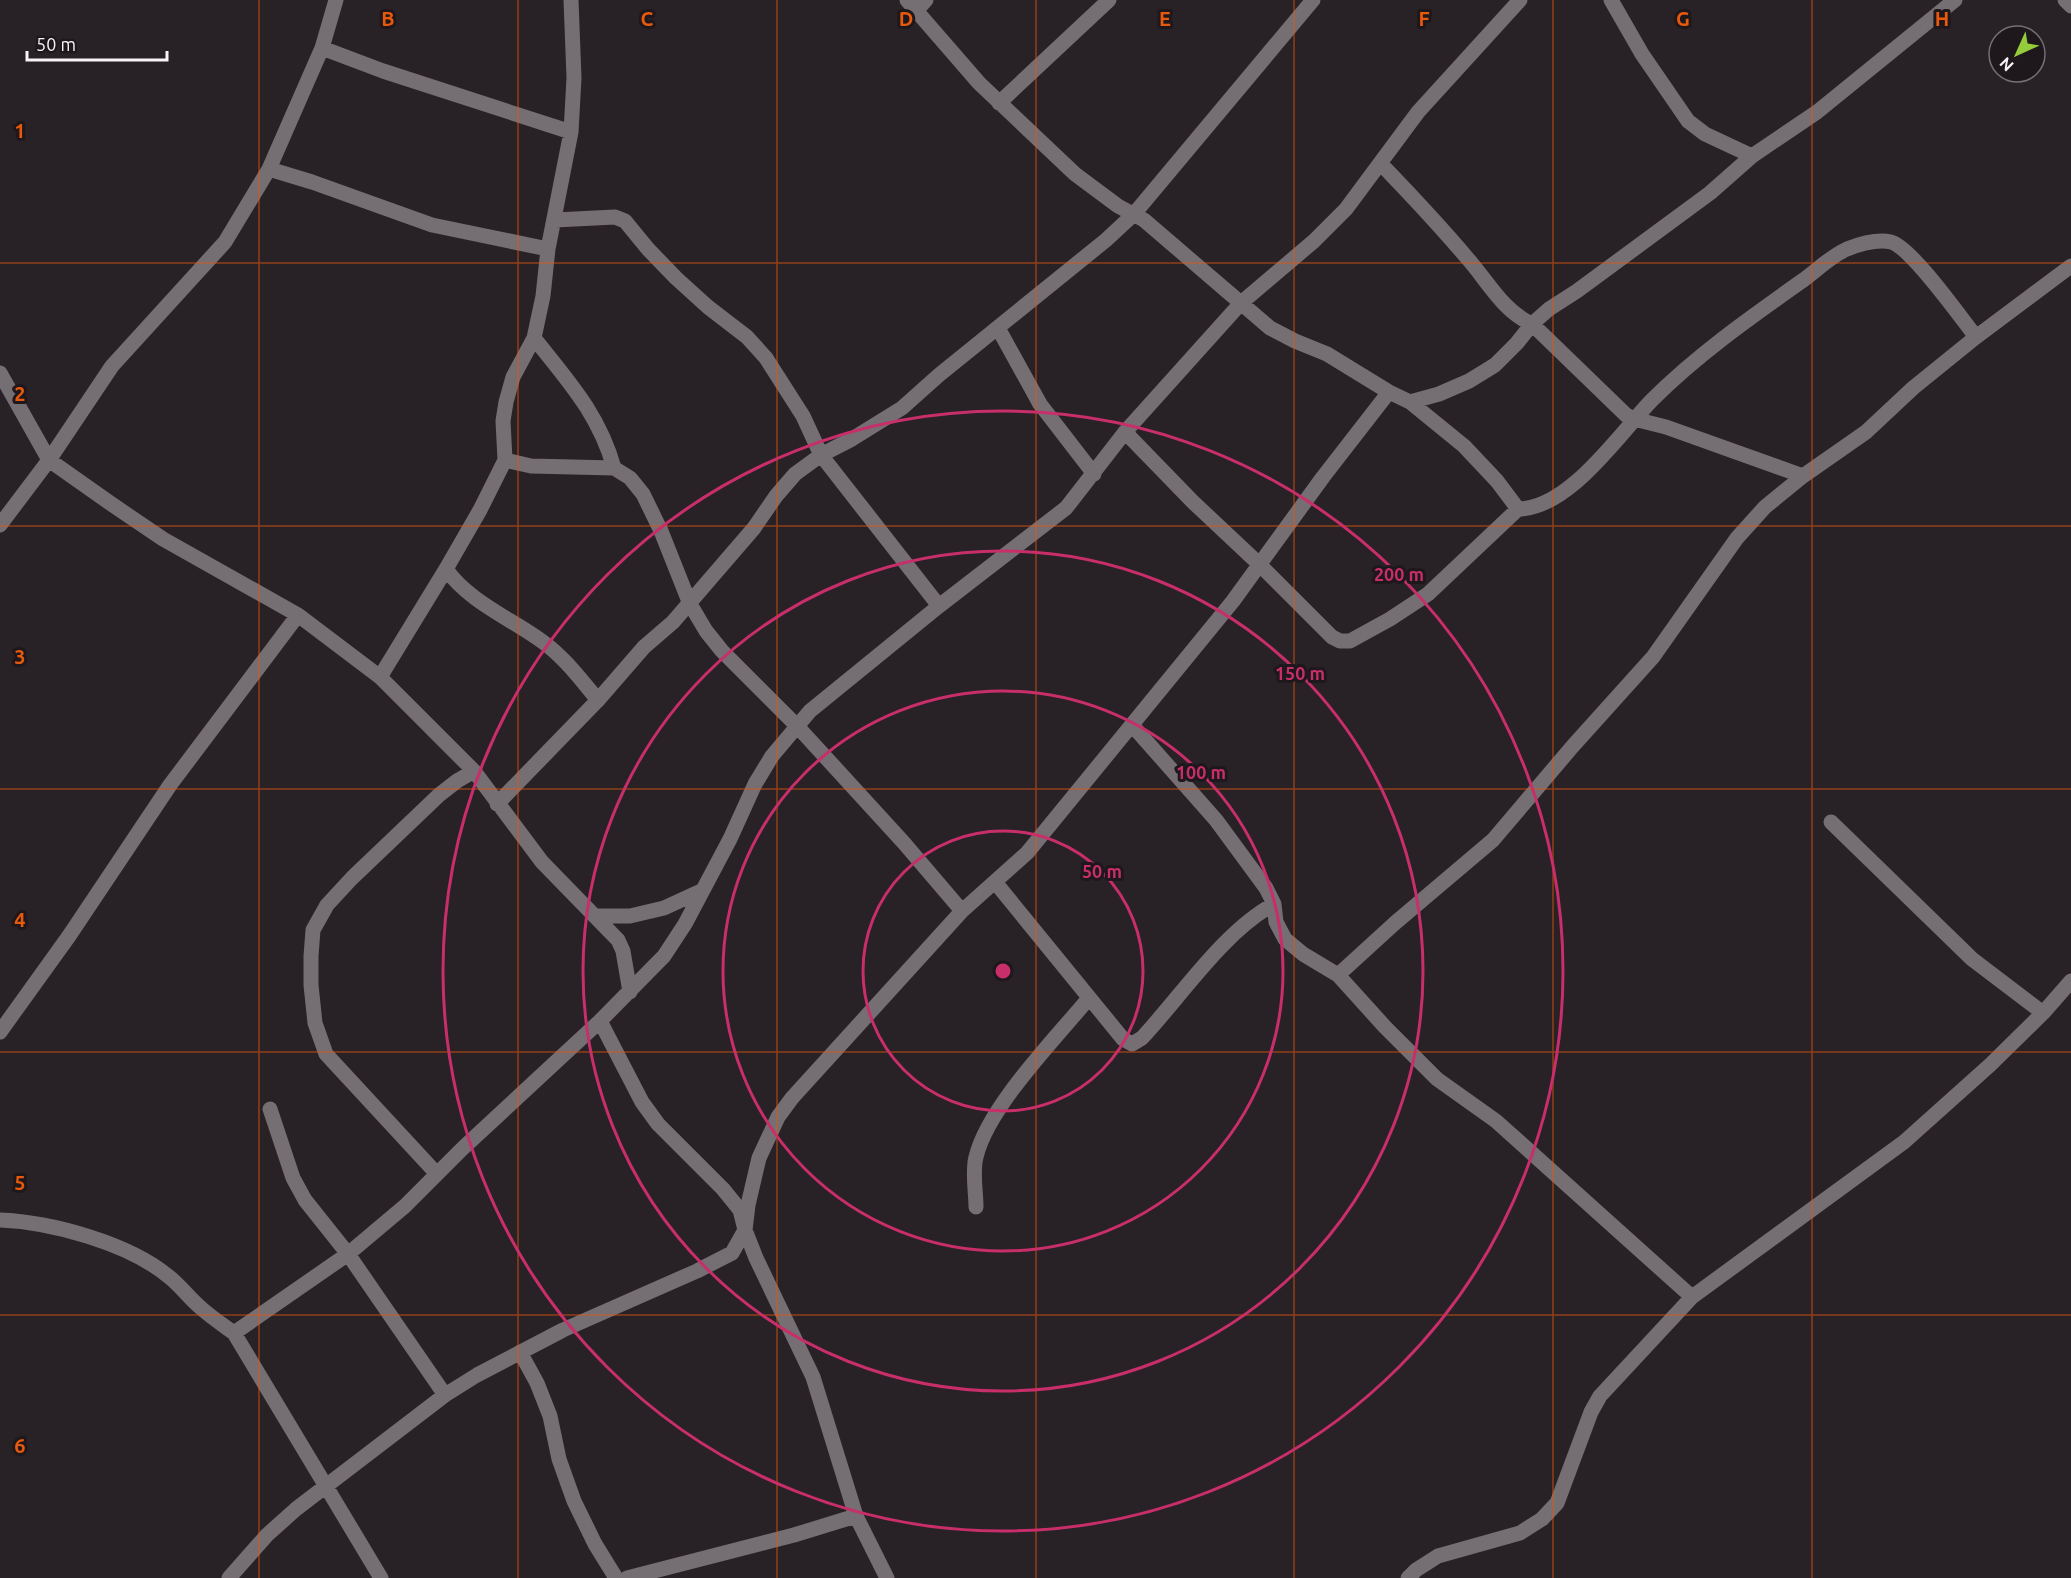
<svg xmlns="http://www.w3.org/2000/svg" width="2071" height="1578" font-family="Ubuntu,sans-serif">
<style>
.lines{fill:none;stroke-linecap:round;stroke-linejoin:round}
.street{stroke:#756e73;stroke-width:15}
.grid{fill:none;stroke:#e8590c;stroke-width:1.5;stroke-opacity:0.55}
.ring{fill:none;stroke:#c72e6a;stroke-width:3}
.grid-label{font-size:20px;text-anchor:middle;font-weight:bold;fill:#e8590c;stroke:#1e181c;stroke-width:6;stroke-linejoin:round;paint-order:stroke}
.centre{fill:#c72e6a;stroke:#1e181c;stroke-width:3}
.ring-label{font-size:18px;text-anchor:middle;font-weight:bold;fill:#c72e6a;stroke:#1e181c;stroke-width:6;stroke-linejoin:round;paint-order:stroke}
</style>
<rect width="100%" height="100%" fill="#282126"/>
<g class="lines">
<!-- street -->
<path class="street" d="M 907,0 L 979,83 L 1075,174 L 1118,206 L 1144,220 L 1270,328 L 1295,341 L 1327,354 L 1389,392 L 1410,402 L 1464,446 L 1497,481 L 1518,509
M 1611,0 L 1642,54 L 1688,121 L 1705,134 L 1752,156
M 2065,0 L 2071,6
M 916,11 L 926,0
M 322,48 L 383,71 L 571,132
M 999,103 L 1109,0
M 1381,164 C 1411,195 1440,226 1468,259 C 1489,283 1503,311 1532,324 L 1626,415 L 1634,419 L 1666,427 L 1803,476
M 269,169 L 312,182 L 432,225 L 548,249
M 555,220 L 615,217 L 625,221 L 648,249 L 676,278 L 708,307 L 747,337 L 766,358 L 803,416 L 821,455 L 939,606
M 998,328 L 1040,404 L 1094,474
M 534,338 C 568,381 599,414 614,468
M 0,373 L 49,460 L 110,503 L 163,539 L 298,615 L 380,677 L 474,771 L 542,862 L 618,940 L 623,951 L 630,992
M 1410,402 L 1439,394 L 1469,381 L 1495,365 L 1517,343 L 1532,324 L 1549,309 L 1577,291 L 1710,193 L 1752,156 L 1817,112 L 1955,0
M 1125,432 L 1193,502 L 1259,564 L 1332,637 L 1340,641 L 1350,641 L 1390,619 L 1428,594 L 1518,509 C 1569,509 1619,434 1652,400 C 1697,355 1751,317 1802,281 C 1816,271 1831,256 1847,249 C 1860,244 1877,239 1891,242 C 1911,247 1961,318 1976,337
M 505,460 L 531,466 L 614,468 L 630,478 L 643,494 L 661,531 L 690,604 L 706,631 L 722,651 L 797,726 L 904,843 L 962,911
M 0,525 L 49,460 L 112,366 L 225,242 L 269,169 L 322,48 L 336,0
M 446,569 C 469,602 512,619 543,642 C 565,658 581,680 598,700
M 380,677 L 446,569 L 480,510 L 505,460 L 503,421 L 506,402 L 513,377 L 534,338 L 543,296 L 548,249 L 571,132 L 574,78 L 571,0
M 1132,725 L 1216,820 L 1266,888 L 1274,904 L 1276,922 L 1285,939 L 1303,954 L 1338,975
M 497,804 L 598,700 L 644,647 L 673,622 L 754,528 L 776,496 L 795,474 L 821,455 L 852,439 L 902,408 L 939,375 L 1106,240 L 1134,214 L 1313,0
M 1831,822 L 1972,959 L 2043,1013
M 995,882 L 1123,1039 L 1132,1044 L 1142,1038 C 1182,995 1223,932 1274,904
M 595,916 L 630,916 L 664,908 L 701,891
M 600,1021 L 642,1102 L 658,1124 L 723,1189 L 740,1210 L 745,1230 L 756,1258 L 813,1377 L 856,1516 L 887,1578
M 0,1032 L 69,936 L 170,785 L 298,615
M 270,1109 L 293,1178 L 305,1200 L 348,1254 L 445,1395
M 437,1174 L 326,1054 L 315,1023 L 311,985 L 311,956 L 313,930 L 327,905 L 352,878 L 439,795 L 457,781 L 474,771
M 976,1207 C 976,1192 972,1172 976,1157 C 988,1107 1055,1039 1089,998
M 0,1220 C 51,1222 128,1243 168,1276 C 180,1285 189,1298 201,1308 C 211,1317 223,1325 234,1333 L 381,1578
M 1692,1297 L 1496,1121 L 1437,1079 L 1385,1027 L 1338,975 L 1395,923 L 1493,840 L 1572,747 L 1653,657 L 1737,538 L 1765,507 L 1803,476 L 1866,432 L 1913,388 L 1976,337 L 2071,266
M 234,1333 L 348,1254 L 405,1206 L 463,1148 L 600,1021 L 664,956 L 685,924 L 730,839 L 755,784 L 772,756 L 810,711 L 939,606 L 1066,508 L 1125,432 L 1241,303 L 1314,241 L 1346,209 L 1418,112 L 1520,0
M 520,1352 L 537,1383 L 550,1416 L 559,1459 L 574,1501 L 595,1544 L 616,1578
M 229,1578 L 267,1535 L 296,1509 L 445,1395 L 477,1375 L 563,1330 L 697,1271 L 732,1253 L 745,1230 L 748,1205 L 759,1158 L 778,1117 L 792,1098 L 962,911 L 1027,853 L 1233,601 L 1323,477 L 1389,392
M 627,1578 L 794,1535 L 856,1516
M 1408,1578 L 1416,1570 L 1438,1556 L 1520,1533 L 1542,1519 L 1557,1503 L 1591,1412 L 1600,1396 L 1692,1297 L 1904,1142 L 1990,1065 L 2043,1013 L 2071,981"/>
</g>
<!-- grid -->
<path class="grid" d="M 259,0 L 259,1578M 518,0 L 518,1578M 777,0 L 777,1578M 1036,0 L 1036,1578M 1294,0 L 1294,1578M 1553,0 L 1553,1578M 1812,0 L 1812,1578M 0,263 L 2071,263M 0,526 L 2071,526M 0,789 L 2071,789M 0,1052 L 2071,1052M 0,1315 L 2071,1315"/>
<!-- distance rings -->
<g class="ring">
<circle cx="1003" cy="971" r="140"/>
<circle cx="1003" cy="971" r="280"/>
<circle cx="1003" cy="971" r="420"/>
<circle cx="1003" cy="971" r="560"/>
</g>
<g class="grid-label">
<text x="388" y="26">B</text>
<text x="647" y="26">C</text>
<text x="906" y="26">D</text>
<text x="1165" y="26">E</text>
<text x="1424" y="26">F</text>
<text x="1683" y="26">G</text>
<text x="1942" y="26">H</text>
<text x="20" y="138">1</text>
<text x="20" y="401">2</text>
<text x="20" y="664">3</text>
<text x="20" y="927">4</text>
<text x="20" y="1190">5</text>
<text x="20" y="1453">6</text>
</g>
<circle cx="1003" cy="971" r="9" class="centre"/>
<g class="ring-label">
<text x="1399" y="581">200 m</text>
<text x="1300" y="680">150 m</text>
<text x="1201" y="779">100 m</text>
<text x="1102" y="878">50 m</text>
</g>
<!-- north arrow -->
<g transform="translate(2017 54) rotate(225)"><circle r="28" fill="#1e181c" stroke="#757073" stroke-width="1.5"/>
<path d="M0-4.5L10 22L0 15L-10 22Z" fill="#94cc3b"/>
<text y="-9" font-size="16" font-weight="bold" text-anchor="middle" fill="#f8f3f6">N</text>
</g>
<!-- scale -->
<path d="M27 51v9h140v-9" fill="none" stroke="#f8f3f6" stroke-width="3"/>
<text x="36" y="51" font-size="18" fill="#f8f3f6" stroke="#1e181c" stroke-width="4.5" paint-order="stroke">50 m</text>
</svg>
